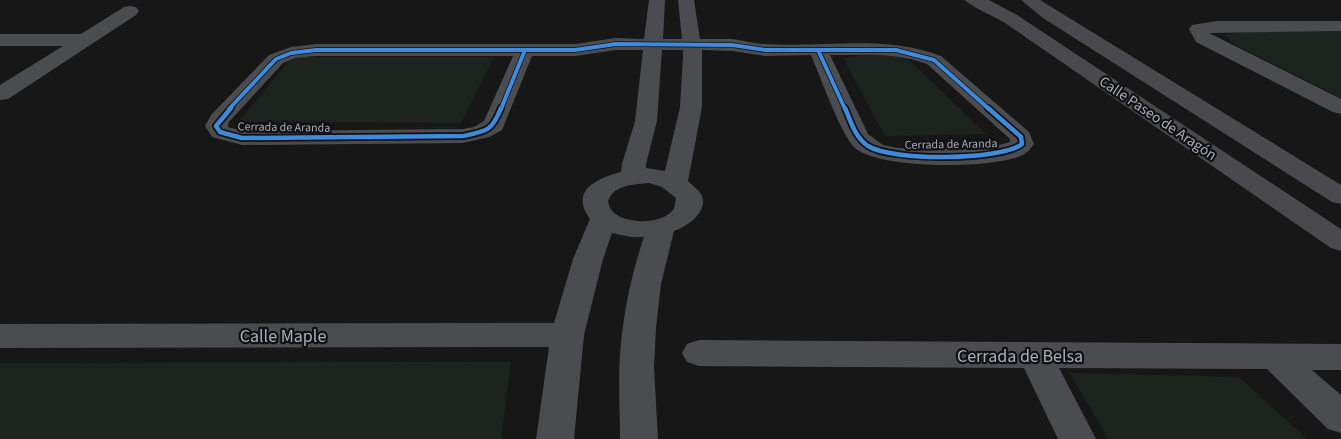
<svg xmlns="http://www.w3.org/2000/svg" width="1341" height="439" font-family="'Source Sans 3',sans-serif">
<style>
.green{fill:#1d241e}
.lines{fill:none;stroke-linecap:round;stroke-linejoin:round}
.street{fill:#4b4c50;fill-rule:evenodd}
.secondary{fill:#4a4a4e;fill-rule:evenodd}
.cycleway-far1-casing{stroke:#111113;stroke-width:5.5}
.cycleway-casing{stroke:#111113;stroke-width:8}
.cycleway-far1{stroke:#408adc;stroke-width:4}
.cycleway{stroke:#408adc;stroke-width:4.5}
.labels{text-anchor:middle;stroke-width:4.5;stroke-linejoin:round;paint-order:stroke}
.far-street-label{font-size:12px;fill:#a8adb8;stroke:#111113}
.street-label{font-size:15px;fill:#a8adb8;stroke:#111113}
.near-street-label{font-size:18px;fill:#a8adb8;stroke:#111113}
</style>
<rect width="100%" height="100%" fill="#171717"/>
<!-- green -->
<path class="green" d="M 1341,31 L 1341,98 L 1234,44 L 1225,35 L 1232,32 Z
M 871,54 L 906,57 L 986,134 L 885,136 L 843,58 Z
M 292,57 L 494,57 L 461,123 L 238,122 Z
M 511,362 L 501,439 L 0,439 L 0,363 Z
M 1070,373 L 1239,377 L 1307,439 L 1108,439 Z"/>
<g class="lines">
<!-- street -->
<path class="street" d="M 649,0 L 665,0 L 663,39 L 682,39 L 678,0 L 694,0 L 700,39 C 710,39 721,39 731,39 C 743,40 754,44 765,44 C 824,48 884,34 941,56 L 1029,132 L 1034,144 C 1031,148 1028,152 1023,155 C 993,169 882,170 855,148 C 841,135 820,76 811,55 L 765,56 L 732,51 L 702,50 L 702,107 L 688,181 C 692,185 700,191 702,196 C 708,213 686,227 674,231 L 661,284 L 656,328 L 654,367 L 658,439 L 620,439 C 620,411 618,382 620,354 C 623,315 631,275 644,237 L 631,237 L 612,233 L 603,259 L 584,335 L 574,439 L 536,439 L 549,347 L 0,348 L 0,324 L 554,323 L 573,259 L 590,219 C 569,191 597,178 621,172 L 622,164 L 635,121 L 643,50 L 616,50 L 575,56 L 532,56 L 502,130 L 489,137 L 463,143 L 242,145 L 212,137 L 205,126 L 211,115 L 269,55 L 291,47 L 316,44 L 575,44 L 616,38 L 644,39 ZM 662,50 L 683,50 L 683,56 L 680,107 L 665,171 L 646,168 L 646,164 L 657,121 ZM 830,55 C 863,55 896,52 927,64 L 1010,139 L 1010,142 L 992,147 L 954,149 L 898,148 L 883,145 L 868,134 ZM 316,56 L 513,56 L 484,121 L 474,127 L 463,129 L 243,131 L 228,127 L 229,122 L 283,63 L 295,58 ZM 649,183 L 662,187 L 676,198 C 675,202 675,207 673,210 C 661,225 625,224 613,212 C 610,209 609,205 608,201 C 613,185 635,184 649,183 Z
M 130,6 L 136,7 L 139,11 L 136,15 L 8,99 L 0,100 L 0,85 L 63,46 L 0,46 L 0,34 L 81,34 L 124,7 Z
M 1217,21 L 1341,21 L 1341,31 L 1209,33 L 1341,99 L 1341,114 L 1333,112 L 1196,42 L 1189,29 L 1192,25 Z
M 699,340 L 1341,344 L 1341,370 L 1312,370 L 1341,395 L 1341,433 L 1328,429 L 1267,369 L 1059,368 L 1096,439 L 1058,439 L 1024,368 L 699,366 L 687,362 L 682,353 L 687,344 Z"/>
<!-- secondary -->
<path class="secondary" d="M 965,0 L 989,0 L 1017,15 L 1341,229 L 1341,251 L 1331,248 L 1005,23 C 997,18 968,5 965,0 Z
M 1021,0 L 1040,0 L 1341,185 L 1341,204 L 1332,202 L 1043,18 Z"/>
<defs>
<path id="cycleway-far1" d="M 525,50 L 575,50 L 616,44 L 732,45 L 765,50 L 896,50 L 934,60 L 989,109
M 818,50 L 845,109
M 229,109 L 276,59 L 291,53 L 316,50 L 525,50
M 501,109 L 525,50"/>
<path id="cycleway" d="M 231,108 L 216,126 L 220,132 L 242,138 L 463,136 C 487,131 492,131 501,108
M 845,108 C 851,122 855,137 868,146 C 892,161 1001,161 1022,144 L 1021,137 L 988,108"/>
</defs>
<!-- cycleway-far1 casing -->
<use href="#cycleway-far1" class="cycleway-far1-casing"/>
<!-- cycleway casing -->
<use href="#cycleway" class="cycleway-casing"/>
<!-- cycleway-far1 -->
<use href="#cycleway-far1" class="cycleway-far1"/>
<!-- cycleway -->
<use href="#cycleway" class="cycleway"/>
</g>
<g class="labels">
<!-- far-street labels -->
<g class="far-street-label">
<text transform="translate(284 127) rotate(1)" y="4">Cerrada de Aranda</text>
<text transform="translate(951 144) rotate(-1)" y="4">Cerrada de Aranda</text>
</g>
<!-- street labels -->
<g class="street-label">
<text transform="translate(1158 118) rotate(34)" y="5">Calle Paseo de Aragón</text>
</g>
<!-- near-street labels -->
<g class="near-street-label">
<text x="283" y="342">Calle Maple</text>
<text x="1020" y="362">Cerrada de Belsa</text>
</g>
</g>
</svg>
